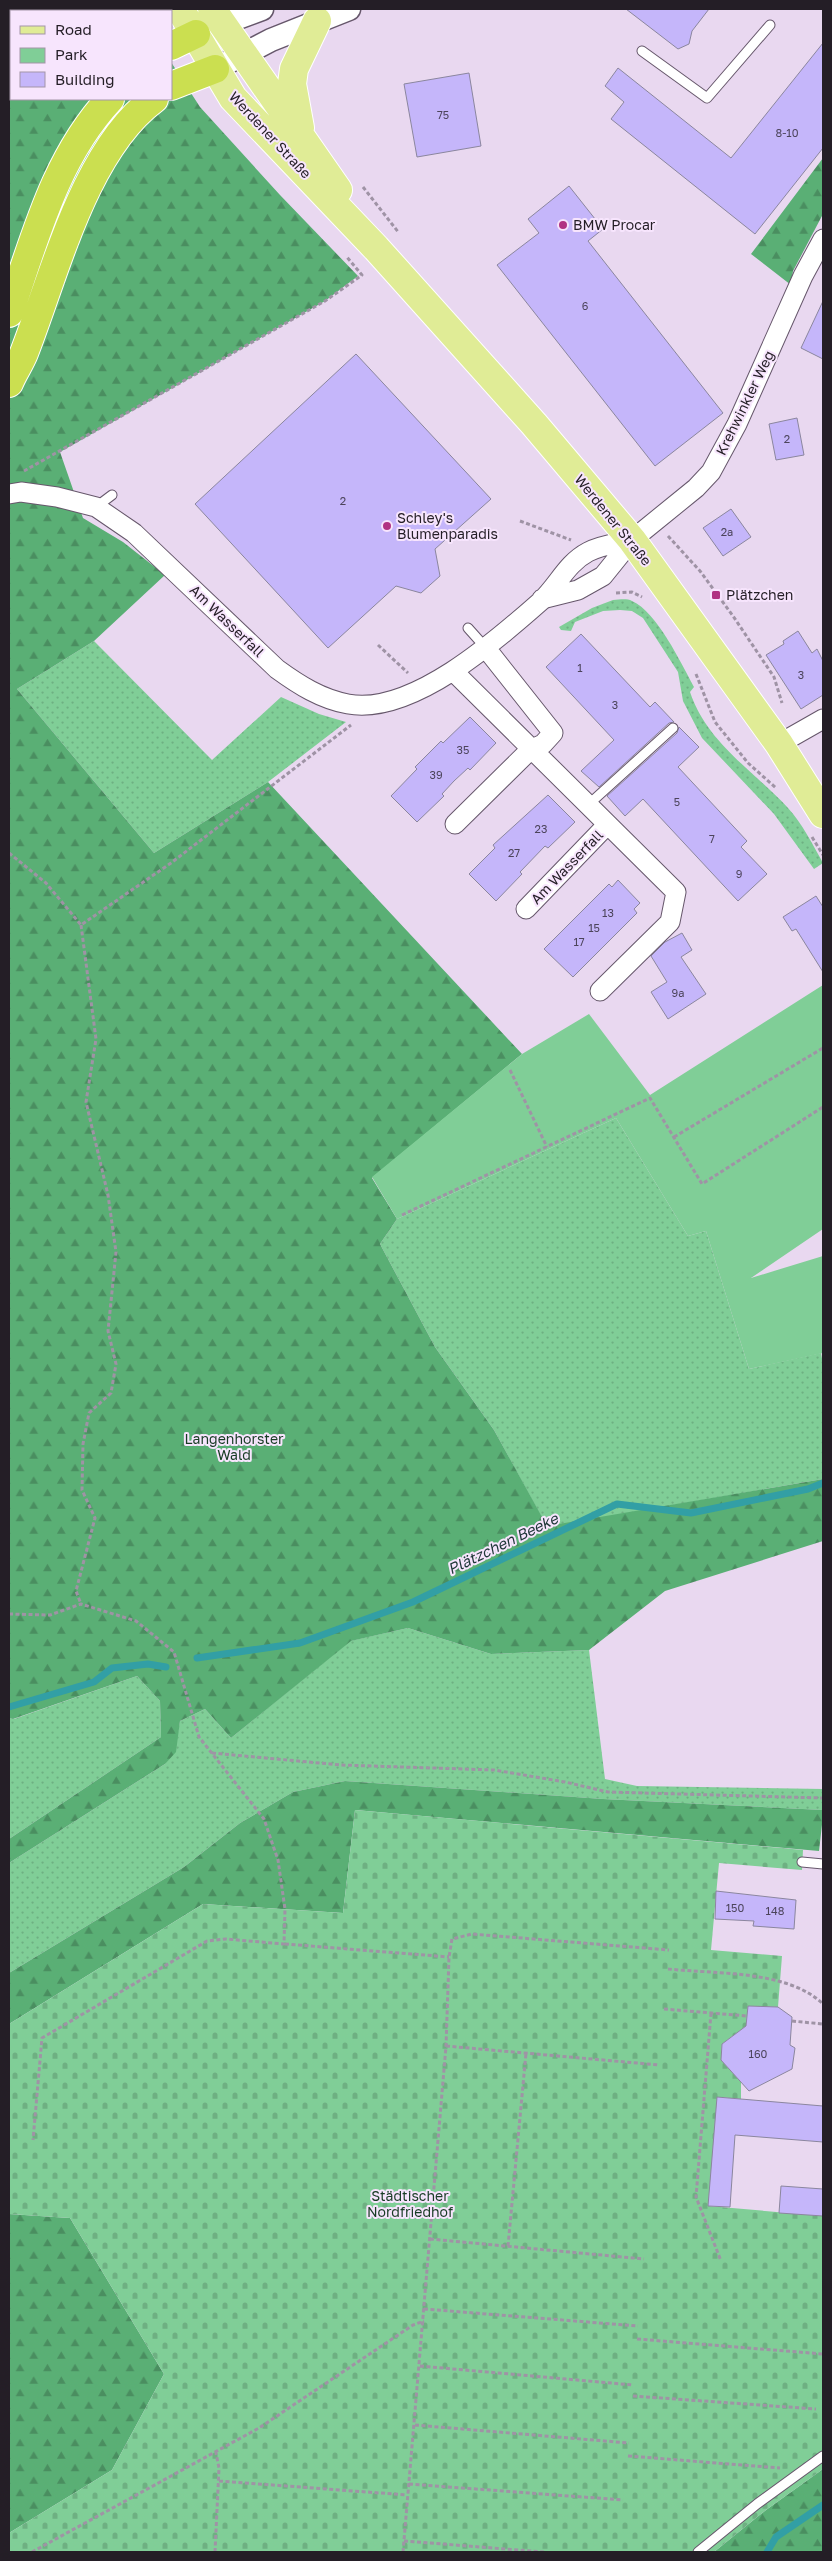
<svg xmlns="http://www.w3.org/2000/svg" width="832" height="2561" font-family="'Golos Text',sans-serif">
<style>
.grass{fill:url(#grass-dots)}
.forest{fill:url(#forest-firs)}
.cemetery{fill:url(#cemetery-stones)}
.green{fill:#80ce97}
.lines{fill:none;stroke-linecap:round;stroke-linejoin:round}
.stream{stroke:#329fa5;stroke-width:7}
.building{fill:#c5b6fa;stroke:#8b869e}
.service-casing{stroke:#66576b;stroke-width:11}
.minor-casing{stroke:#66576b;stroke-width:21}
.tertiary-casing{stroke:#66576b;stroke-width:25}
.primary-casing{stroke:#fff;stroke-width:30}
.motorway-casing{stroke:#fff;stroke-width:30}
.path{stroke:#9f93a5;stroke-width:3;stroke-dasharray:4 2.5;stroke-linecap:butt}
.service{stroke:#fff;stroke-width:9}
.minor{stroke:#fff;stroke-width:19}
.tertiary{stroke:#fff;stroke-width:22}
.primary{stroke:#e0ec96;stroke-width:28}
.motorway{stroke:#cbdf50;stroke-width:28}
.poi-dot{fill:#b13383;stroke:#f7e5fd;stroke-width:2}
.labels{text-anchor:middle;stroke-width:4;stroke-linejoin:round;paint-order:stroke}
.number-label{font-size:11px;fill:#4c445b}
.street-label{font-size:14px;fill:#241e26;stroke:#f7e5fd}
.poi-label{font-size:14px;fill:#241e26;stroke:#f7e5fd;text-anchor:start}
.park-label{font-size:14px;fill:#183c24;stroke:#f7e5fd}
.water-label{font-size:15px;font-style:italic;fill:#1e3637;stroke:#f7e5fd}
</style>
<defs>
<pattern id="grass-dots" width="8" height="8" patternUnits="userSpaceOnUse" patternTransform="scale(1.25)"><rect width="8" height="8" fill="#80ce97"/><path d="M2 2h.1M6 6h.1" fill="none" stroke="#6eb082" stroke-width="1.8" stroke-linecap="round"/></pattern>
<pattern id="forest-firs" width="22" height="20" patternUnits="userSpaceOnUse" patternTransform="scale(1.25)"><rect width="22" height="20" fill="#5aaf75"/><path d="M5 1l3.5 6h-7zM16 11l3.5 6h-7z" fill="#4a8e60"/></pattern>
<pattern id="cemetery-stones" width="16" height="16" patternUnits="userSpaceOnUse" patternTransform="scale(1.25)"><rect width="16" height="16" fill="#80ce97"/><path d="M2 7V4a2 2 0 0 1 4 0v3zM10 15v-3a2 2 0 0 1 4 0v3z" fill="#6eb082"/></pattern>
</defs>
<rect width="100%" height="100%" fill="#e9d8f0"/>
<!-- grass -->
<path class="grass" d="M 613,600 C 619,600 626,598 632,601 C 657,612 681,663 694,687 L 690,692 C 707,743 753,770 788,808 C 802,823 813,845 823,863 L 814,869 L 774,814 L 702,738 L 683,701 L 678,672 L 643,618 L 632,611 L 620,610 L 603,611 L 575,622 L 571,631 L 561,630 L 559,627 L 592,608 Z
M 94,641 L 212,760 L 281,697 L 319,714 L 346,722 L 268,782 L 154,853 L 17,689 Z
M 616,1118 L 688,1236 L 706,1231 L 749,1369 L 821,1353 L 823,1364 L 823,1479 L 547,1527 L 494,1430 L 435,1347 L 380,1244 L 397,1219 Z
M 408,1628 L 491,1654 L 589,1650 L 605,1779 L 637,1786 L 823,1789 L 823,1810 L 603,1799 L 345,1781 L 293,1792 L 240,1823 L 184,1867 L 9,1973 L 9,1863 L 165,1764 L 178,1732 L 180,1721 L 205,1709 L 231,1738 L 350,1641 Z
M 137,1676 L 160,1701 L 161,1737 L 9,1839 L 9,1718 L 14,1719 Z"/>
<!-- forest -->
<path class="forest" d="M 9,9 L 138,9 L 139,11 L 11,11 L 11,99 L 171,99 L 171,62 L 200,107 L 280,195 L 358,276 L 325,301 L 60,452 L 83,518 L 123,542 L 165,575 L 94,641 L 17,689 L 154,853 L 268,782 L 522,1054 L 372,1178 L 397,1219 L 380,1244 L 435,1347 L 494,1430 L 547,1526 L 823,1479 L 823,1541 L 665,1591 L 589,1650 L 491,1654 L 408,1628 L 351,1641 L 231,1738 L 205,1709 L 180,1721 L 176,1752 L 165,1764 L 9,1863 L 9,1839 L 161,1737 L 160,1701 L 137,1676 L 13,1719 L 9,1718 Z
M 823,158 L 823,214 L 793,271 L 791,285 L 751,254 Z
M 345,1781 L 603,1799 L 823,1810 L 823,1816 L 819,1851 L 355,1810 L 343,1913 L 203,1904 L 9,2024 L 9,1973 L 184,1867 L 240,1823 L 293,1792 Z
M 9,2214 L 70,2218 L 164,2374 L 112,2470 L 9,2533 Z
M 823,2469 L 823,2552 L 714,2552 L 766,2510 Z"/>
<!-- cemetery -->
<path class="cemetery" d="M 355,1810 L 803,1850 L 802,1870 L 719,1863 L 711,1950 L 782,1956 L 778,2007 L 748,2006 L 746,2026 L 722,2044 L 721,2060 L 741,2082 L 741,2099 L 718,2097 L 709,2206 L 823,2216 L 823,2469 L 766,2510 L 714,2552 L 9,2552 L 9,2533 L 112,2470 L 164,2374 L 70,2218 L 9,2214 L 9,2024 L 203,1904 L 343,1913 Z"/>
<!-- green -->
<path class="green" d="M 823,985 L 823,1229 L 751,1278 L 823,1256 L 823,1353 L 749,1369 L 706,1231 L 688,1236 L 616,1118 L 397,1219 L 372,1177 L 522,1054 L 589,1014 L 650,1095 Z"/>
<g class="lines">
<!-- stream -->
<path class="stream" d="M 197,1658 L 300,1643 L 413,1602 L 617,1504 L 691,1513 L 808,1489 L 823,1483
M 9,1707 L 94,1682 L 112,1668 L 148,1664 L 166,1667
M 767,2552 L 776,2537 L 823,2505"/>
</g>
<!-- building -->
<path class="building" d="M 626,9 L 709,9 L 692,31 L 689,44 L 678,49 Z
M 823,43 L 823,148 L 755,234 L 611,119 L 624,102 L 605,86 L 618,68 L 731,158 Z
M 469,73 L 481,146 L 417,157 L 404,84 Z
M 569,186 L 603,229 L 588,241 L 723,413 L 655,466 L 497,265 L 539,233 L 528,219 Z
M 823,301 L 823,359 L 801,348 Z
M 356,354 L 491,499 L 435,549 L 440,576 L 421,593 L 396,586 L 328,648 L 195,504 Z
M 797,418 L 804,455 L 776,460 L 769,424 Z
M 731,509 L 751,537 L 723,556 L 703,528 Z
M 798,631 L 812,653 L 817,649 L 823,661 L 823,695 L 801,709 L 766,655 L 784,644 L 783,641 Z
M 581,634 L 650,707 L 655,702 L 674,722 L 669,723 L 599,787 L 581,771 L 614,740 L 546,667 Z
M 470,717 L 496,743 L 470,770 L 468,768 L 454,781 L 442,794 L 444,796 L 417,822 L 391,796 L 417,769 L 415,767 L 441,741 L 443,743 Z
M 679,727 L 699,747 L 678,767 L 747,841 L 741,847 L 767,874 L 738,901 L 643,799 L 625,816 L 607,796 L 677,733 Z
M 548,795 L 575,822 L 548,848 L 545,846 L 520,872 L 522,874 L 496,901 L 469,874 L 495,848 L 493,845 Z
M 618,880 L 640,903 L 634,909 L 637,913 L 573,977 L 544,949 L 609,884 L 612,887 Z
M 816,896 L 823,907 L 823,972 L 796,929 L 792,931 L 783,917 Z
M 682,933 L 692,950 L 681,957 L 706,994 L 668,1019 L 651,992 L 667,982 L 651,956 L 665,942 Z
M 716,1891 L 796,1900 L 794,1929 L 753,1926 L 754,1921 L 715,1919 Z
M 748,2006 L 778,2007 L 792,2017 L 790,2045 L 795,2048 L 792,2069 L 749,2091 L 721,2060 L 722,2044 L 746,2026 Z
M 717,2097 L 823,2106 L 823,2142 L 735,2135 L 730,2207 L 708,2206 Z
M 781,2186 L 823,2189 L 823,2216 L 779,2213 Z"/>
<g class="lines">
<defs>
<path id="service" d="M 642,51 L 707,98 L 770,25
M 96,507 L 112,495
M 468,628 L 485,647
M 588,805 L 673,728
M 802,1862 L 823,1864
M 698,2552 L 757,2504 L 823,2456"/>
<path id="minor" d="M 9,494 L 21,492 L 57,497 L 96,507 L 134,533 L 277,669 C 299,685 321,699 348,704 C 411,716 497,640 541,601 C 558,585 567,563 588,552 C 601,545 618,543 632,540
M 542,599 L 578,590 L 603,576 L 632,540 L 696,488 L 711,472 L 737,424 L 803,276 L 823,239
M 453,671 L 676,892 L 670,922 L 600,991
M 779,744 L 823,719
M 455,824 L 530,750 L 543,744 L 553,733 L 485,647
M 526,909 L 607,825"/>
<path id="tertiary" d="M 208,29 L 262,9
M 215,69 L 271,40 L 349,9"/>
<path id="primary" d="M 180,9 L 233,98 L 376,248 L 534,424 L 632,540 L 779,744 L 823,814
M 212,9 L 338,190
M 300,128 L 292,84 L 294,69 L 317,21"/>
<path id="motorway" d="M 156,11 L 156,9
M 171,46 L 196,34
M 171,86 L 215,69
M 9,313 C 35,238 55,158 110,99
M 9,383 C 13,373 20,363 24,353 C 55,274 84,151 154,99"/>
</defs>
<!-- service casing -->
<use href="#service" class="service-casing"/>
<!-- minor casing -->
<use href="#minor" class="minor-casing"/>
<!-- tertiary casing -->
<use href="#tertiary" class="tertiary-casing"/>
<!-- primary casing -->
<use href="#primary" class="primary-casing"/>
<!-- motorway casing -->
<use href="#motorway" class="motorway-casing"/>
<!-- path -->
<path class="path" d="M 363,187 L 399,233
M 24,471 L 325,301 L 362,275 L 346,256
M 520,521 L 571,540
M 668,536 L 700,571 L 733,616 L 774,677 L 782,703
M 616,593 L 632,592 L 642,597
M 378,645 L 408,673
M 696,674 L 715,722 L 748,763 L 776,788
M 812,837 L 823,855
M 9,853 L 46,883 L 81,925 L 171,863 L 351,725
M 81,925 L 96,1039 L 86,1102 L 108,1195 L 116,1252 L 108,1331 L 116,1364 L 111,1393 L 89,1413 L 83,1444 L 82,1490 L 95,1518 L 76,1591 L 81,1604
M 510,1070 L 547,1147
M 674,1137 L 823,1048
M 402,1215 L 650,1098 L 702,1184 L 823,1107
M 9,1614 L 50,1615 L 81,1604 L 136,1621 L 174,1652 L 199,1737 L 264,1819 L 278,1860 L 285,1909 L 284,1944 L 226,1939 L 207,1941 L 42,2038 L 33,2140
M 212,1753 L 341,1765 L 494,1770 L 565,1782 L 608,1792 L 823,1798
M 285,1944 L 449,1957
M 668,1969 C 715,1974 788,1970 823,2004
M 664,2009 L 747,2016
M 711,2013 L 696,2197 L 721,2261
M 792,2021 L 823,2024
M 446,2046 L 659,2065
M 430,2239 L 644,2259
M 508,2246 L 526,2053
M 424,2309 L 638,2326
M 637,2339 L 823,2354
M 420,2366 L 633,2385
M 633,2396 L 816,2409
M 415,2425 L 629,2443
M 628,2456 L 780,2468
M 219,2481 L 407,2495
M 409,2484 L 623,2500
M 404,2541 L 544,2552
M 32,2552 L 259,2428 L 413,2325 L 424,2321
M 215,2552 L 219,2468 L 216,2453
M 403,2552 L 446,2046 L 449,1957 L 452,1939 L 472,1934 L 669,1950"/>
<!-- service -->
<use href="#service" class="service"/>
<!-- minor -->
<use href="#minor" class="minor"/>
<!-- tertiary -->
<use href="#tertiary" class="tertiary"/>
<!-- primary -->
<use href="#primary" class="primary"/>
<!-- motorway -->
<use href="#motorway" class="motorway"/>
</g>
<!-- markers -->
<g class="poi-dot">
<circle cx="563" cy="225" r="5"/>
<circle cx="387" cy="526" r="5"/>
<rect x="711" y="590" width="10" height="10" rx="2.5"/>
</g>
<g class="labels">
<!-- number labels -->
<g class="number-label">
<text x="443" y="119">75</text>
<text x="787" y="137">8-10</text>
<text x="585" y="310">6</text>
<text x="787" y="443">2</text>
<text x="343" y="505">2</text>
<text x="727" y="536">2a</text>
<text x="580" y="672">1</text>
<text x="801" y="679">3</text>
<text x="615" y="709">3</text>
<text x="463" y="754">35</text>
<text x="436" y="779">39</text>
<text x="677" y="806">5</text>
<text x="541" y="833">23</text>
<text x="712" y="843">7</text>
<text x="514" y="857">27</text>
<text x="739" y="878">9</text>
<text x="608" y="917">13</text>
<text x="594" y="932">15</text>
<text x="579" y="946">17</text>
<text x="678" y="997">9a</text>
<text x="735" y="1912">150</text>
<text x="775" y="1915">148</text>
<text x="758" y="2058">160</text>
</g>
<!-- street labels -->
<g class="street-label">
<text transform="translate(270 135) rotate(47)" y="5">Werdener Straße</text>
<text transform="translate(745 403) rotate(-64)" y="5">Krehwinkler Weg</text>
<text transform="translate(613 520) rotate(51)" y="5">Werdener Straße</text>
<text transform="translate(227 621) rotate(44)" y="5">Am Wasserfall</text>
<text transform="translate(567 867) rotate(-46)" y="5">Am Wasserfall</text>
</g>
<!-- poi labels -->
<g class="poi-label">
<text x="573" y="230">BMW Procar</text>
<text x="397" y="523">Schley's<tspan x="397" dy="16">Blumenparadis</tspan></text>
<text x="726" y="600">Plätzchen</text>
</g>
<!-- park labels -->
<g class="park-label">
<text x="234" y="1444">Langenhorster<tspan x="234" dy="16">Wald</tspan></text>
<text x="410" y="2201">Städtischer<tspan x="410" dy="16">Nordfriedhof</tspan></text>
</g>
<!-- water labels -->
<g class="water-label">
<text transform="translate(503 1544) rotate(-26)" y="5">Plätzchen Beeke</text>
</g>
</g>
<!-- border -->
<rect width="832" height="2561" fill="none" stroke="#241e26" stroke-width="20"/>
<!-- legend -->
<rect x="10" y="10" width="162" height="90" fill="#f7e5fd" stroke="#a395a7"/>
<rect x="20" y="26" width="25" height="8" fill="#e0ec96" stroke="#a395a7"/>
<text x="55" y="35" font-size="15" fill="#241e26">Road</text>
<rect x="20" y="48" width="25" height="15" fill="#80ce97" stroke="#a395a7"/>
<text x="55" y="60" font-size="15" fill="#241e26">Park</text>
<rect x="20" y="72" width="25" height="15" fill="#c5b6fa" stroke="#a395a7"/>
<text x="55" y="85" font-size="15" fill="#241e26">Building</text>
</svg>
